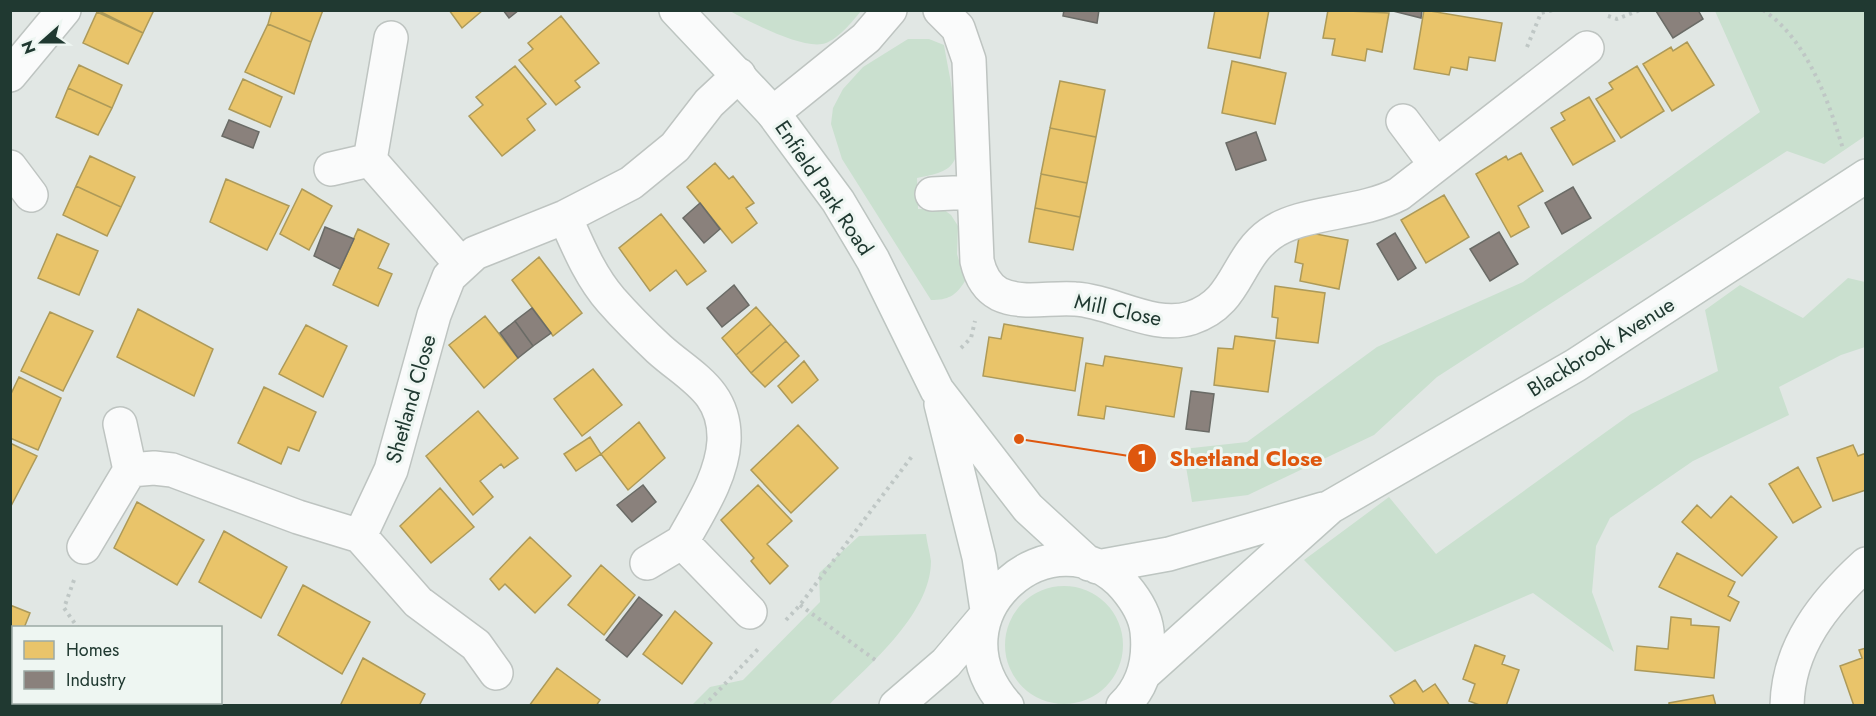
<svg xmlns="http://www.w3.org/2000/svg" width="1876" height="716" font-family="Jost,sans-serif">
<style>
.green{fill:#cae0cf}
.homes{fill:#e9c46a;stroke:#ad9a59;stroke-width:1.5}
.industry{fill:#8a817c;stroke:#6a6b66;stroke-width:1.5}
.lines{fill:none;stroke-linecap:round;stroke-linejoin:round}
.street-casing{stroke:#bec4c1;stroke-width:36}
.secondary-casing{stroke:#bdc5c1;stroke-width:36}
.path{stroke:#bfc7c5;stroke-width:4;stroke-dasharray:3 4.5;stroke-linecap:butt}
.street{stroke:#fafbfb;stroke-width:33}
.secondary{stroke:#fafbfb;stroke-width:33}
.labels{text-anchor:middle;stroke-width:6;stroke-linejoin:round;paint-order:stroke}
.street-label{font-size:21px;fill:#203931;stroke:#eef6f2}
.leader{fill:none;stroke:#de570e;stroke-width:2}
.callout-dot{fill:#de570e;stroke:#eef6f2;stroke-width:2}
.mark-label{font-size:18px;text-anchor:middle;font-weight:bold;fill:#fff}
.callout-label{font-size:22px;text-anchor:middle;font-weight:bold;fill:#de570e;stroke:#eef6f2;stroke-width:6;stroke-linejoin:round;paint-order:stroke}
</style>
<rect width="100%" height="100%" fill="#e1e7e4"/>
<!-- green -->
<path class="green" d="M 730,11 L 861,11 C 853,21 836,42 822,44 C 800,48 750,22 730,11 Z
M 1715,11 L 1865,11 L 1865,136 L 1824,164 L 1787,151 L 1437,377 L 1374,435 L 1248,495 L 1192,502 L 1183,449 L 1247,442 L 1377,347 L 1523,282 L 1760,112 Z
M 908,39 L 929,39 L 944,45 C 948,70 965,141 954,161 C 947,174 929,175 917,178 L 918,209 L 943,209 L 951,215 L 958,226 L 957,254 L 965,281 C 956,296 948,300 931,300 L 842,159 L 831,124 L 833,108 L 843,89 L 863,67 Z
M 1848,278 L 1865,282 L 1865,347 L 1841,355 L 1779,387 L 1789,415 L 1693,461 L 1610,518 L 1596,546 L 1592,592 L 1614,652 L 1533,593 L 1395,652 L 1304,560 L 1389,497 L 1436,554 L 1631,414 L 1718,371 L 1705,310 L 1740,285 L 1803,318 Z
M 926,534 C 927,543 930,553 931,561 C 931,616 864,669 829,705 L 692,705 L 710,687 L 743,680 L 820,602 L 819,573 L 859,536 Z
M1005 645a59 59 0 1 1 118 0a59 59 0 1 1-118 0Z"/>
<!-- homes -->
<path class="homes" d="M 97,10 L 154,10 L 143,33 Z
M 272,10 L 323,10 L 311,42 L 268,24 Z
M 449,10 L 483,10 L 462,28 Z
M 1215,10 L 1269,10 L 1260,58 L 1208,48 Z
M 1328,10 L 1389,13 L 1382,52 L 1367,49 L 1365,61 L 1332,55 L 1335,39 L 1323,38 Z
M 1424,10 L 1502,23 L 1495,61 L 1469,57 L 1467,70 L 1451,67 L 1449,75 L 1414,69 Z
M 97,12 L 143,33 L 128,64 L 83,43 Z
M 561,16 L 599,63 L 575,81 L 580,87 L 556,105 L 519,60 L 533,49 L 528,43 Z
M 268,24 L 311,42 L 294,94 L 245,72 Z
M 1687,42 L 1714,85 L 1672,111 L 1643,64 L 1671,47 L 1673,51 Z
M 1232,61 L 1286,73 L 1275,124 L 1222,113 Z
M 79,65 L 122,85 L 112,108 L 68,88 Z
M 515,66 L 546,104 L 527,119 L 535,130 L 502,156 L 469,116 L 483,105 L 476,97 Z
M 1637,66 L 1664,111 L 1621,138 L 1596,99 L 1613,89 L 1609,83 Z
M 243,79 L 282,97 L 270,127 L 229,109 Z
M 1060,81 L 1105,90 L 1096,137 L 1050,128 Z
M 68,88 L 112,108 L 98,135 L 56,117 Z
M 1589,97 L 1615,141 L 1573,165 L 1551,128 L 1565,120 L 1561,113 Z
M 1050,128 L 1096,137 L 1087,183 L 1041,174 Z
M 1521,153 L 1543,191 L 1518,206 L 1529,227 L 1511,237 L 1476,174 L 1506,156 L 1508,160 Z
M 90,156 L 135,177 L 121,207 L 76,186 Z
M 715,163 L 729,179 L 733,176 L 754,203 L 746,208 L 757,223 L 732,243 L 687,187 Z
M 1041,174 L 1087,183 L 1080,217 L 1035,208 Z
M 226,179 L 289,206 L 267,250 L 210,222 Z
M 76,186 L 121,207 L 107,236 L 63,215 Z
M 302,189 L 332,206 L 309,250 L 280,234 Z
M 1444,195 L 1469,237 L 1426,263 L 1401,220 Z
M 1035,208 L 1080,217 L 1073,250 L 1029,242 Z
M 661,214 L 706,271 L 687,285 L 676,270 L 650,291 L 619,248 Z
M 358,229 L 389,244 L 378,268 L 392,274 L 378,306 L 333,285 Z
M 1300,231 L 1348,240 L 1339,289 L 1300,281 L 1303,264 L 1295,262 Z
M 57,234 L 98,251 L 79,295 L 38,278 Z
M 539,257 L 582,313 L 553,336 L 512,280 Z
M 1275,286 L 1325,293 L 1318,343 L 1276,338 L 1278,318 L 1272,317 Z
M 756,307 L 771,324 L 736,355 L 722,338 Z
M 138,309 L 213,349 L 194,396 L 117,357 Z
M 50,312 L 93,331 L 63,391 L 21,371 Z
M 485,316 L 518,358 L 484,388 L 449,345 Z
M 771,324 L 786,341 L 751,373 L 736,355 Z
M 1004,324 L 1083,338 L 1075,391 L 983,376 L 989,337 L 1001,339 Z
M 306,325 L 347,346 L 323,397 L 279,374 Z
M 1235,336 L 1275,341 L 1268,392 L 1214,385 L 1218,348 L 1233,349 Z
M 786,341 L 799,356 L 765,387 L 751,373 Z
M 1105,356 L 1182,368 L 1174,417 L 1106,406 L 1104,419 L 1078,415 L 1086,363 L 1103,366 Z
M 804,361 L 818,380 L 792,403 L 778,386 Z
M 593,369 L 622,405 L 582,436 L 554,399 Z
M 19,377 L 61,398 L 38,450 L 10,438 L 10,396 Z
M 264,387 L 316,412 L 299,451 L 288,447 L 281,464 L 238,443 Z
M 478,411 L 518,458 L 504,468 L 501,464 L 480,481 L 493,497 L 473,515 L 426,456 Z
M 639,422 L 665,458 L 628,490 L 601,454 Z
M 798,425 L 838,468 L 791,513 L 751,470 Z
M 590,437 L 601,454 L 576,471 L 564,454 Z
M 10,443 L 37,456 L 10,508 Z
M 1853,445 L 1858,456 L 1866,453 L 1866,490 L 1833,501 L 1817,458 Z
M 1798,467 L 1821,507 L 1793,523 L 1769,484 Z
M 758,485 L 792,521 L 767,544 L 788,566 L 770,584 L 751,561 L 754,558 L 721,520 Z
M 440,488 L 474,527 L 431,563 L 400,526 Z
M 1731,496 L 1777,537 L 1742,576 L 1682,522 L 1697,505 L 1711,518 Z
M 137,502 L 204,540 L 177,585 L 114,548 Z
M 224,531 L 287,567 L 261,618 L 199,582 Z
M 530,537 L 571,576 L 535,613 L 505,584 L 499,590 L 490,579 Z
M 1677,553 L 1735,582 L 1728,596 L 1739,602 L 1730,621 L 1659,587 Z
M 601,565 L 635,595 L 604,635 L 568,605 Z
M 303,585 L 370,622 L 342,674 L 278,635 Z
M 10,605 L 30,613 L 24,628 L 14,628 L 14,643 L 10,642 Z
M 675,611 L 712,643 L 682,684 L 643,654 Z
M 1671,617 L 1691,619 L 1691,625 L 1719,627 L 1714,678 L 1635,670 L 1637,646 L 1668,649 Z
M 1475,645 L 1505,656 L 1502,664 L 1519,670 L 1506,706 L 1482,706 L 1469,701 L 1475,684 L 1463,679 Z
M 1866,648 L 1866,706 L 1854,706 L 1840,666 L 1862,658 L 1859,650 Z
M 363,658 L 425,694 L 419,706 L 340,706 Z
M 557,668 L 600,700 L 596,706 L 529,706 Z
M 1415,680 L 1423,692 L 1435,684 L 1450,706 L 1396,706 L 1390,696 Z
M 1713,695 L 1716,706 L 1669,706 L 1669,703 Z"/>
<!-- industry -->
<path class="industry" d="M 503,10 L 519,10 L 509,18 Z
M 1064,10 L 1099,10 L 1097,23 L 1063,16 Z
M 1389,10 L 1422,10 L 1421,18 Z
M 1698,10 L 1703,19 L 1673,38 L 1656,11 Z
M 229,120 L 259,132 L 253,148 L 222,136 Z
M 1256,132 L 1266,160 L 1236,170 L 1226,143 Z
M 1573,187 L 1591,218 L 1562,234 L 1545,203 Z
M 700,203 L 720,229 L 704,243 L 683,218 Z
M 325,227 L 354,239 L 340,269 L 314,256 Z
M 1499,232 L 1518,264 L 1490,281 L 1470,249 Z
M 1395,233 L 1416,268 L 1398,280 L 1377,244 Z
M 734,285 L 749,305 L 722,327 L 707,308 Z
M 532,308 L 551,333 L 533,346 L 515,321 Z
M 515,321 L 533,346 L 518,358 L 500,333 Z
M 1191,391 L 1214,394 L 1209,432 L 1186,429 Z
M 643,485 L 656,502 L 632,522 L 617,505 Z
M 639,597 L 662,615 L 627,657 L 606,640 Z"/>
<g class="lines">
<defs>
<path id="street" d="M 940,10 L 958,28 L 969,60 L 977,261 C 980,274 986,287 999,294 C 1022,305 1050,297 1075,299 C 1112,301 1154,330 1191,318 C 1238,303 1235,259 1270,234 C 1301,211 1359,215 1399,194 L 1587,48
M 10,75 L 64,10
M 773,113 L 866,38 L 890,10
M 1403,121 L 1436,165
M 370,160 L 391,38
M 10,167 L 31,195
M 331,169 L 370,160 L 461,264
M 932,194 L 974,192
M 565,217 C 578,246 590,276 611,300 C 626,317 643,334 659,349 C 690,377 726,391 724,441 C 722,477 699,511 682,542
M 130,470 L 154,468 L 172,470 L 298,517 L 360,536 L 418,602 L 476,645 L 496,673
M 360,536 L 391,470 L 434,315 L 449,277 L 475,253 L 565,217 L 631,183 L 675,147 L 709,103 L 739,75
M 84,547 L 130,470 L 120,424
M 647,563 L 682,542 L 750,612
M 21,703 L 24,706
M 106,706 L 109,702
M 1787,706 C 1788,647 1824,602 1866,564"/>
<path id="secondary" d="M 676,10 L 773,113 L 838,201 L 873,260 L 937,390 L 1028,508 L 1089,564
M 941,404 L 979,557 L 987,610
M 1097,567 L 1169,554 L 1323,509
M 1145,673 L 1330,507 L 1576,365 L 1866,176
M 896,706 L 946,663 L 984,618
M 1007,706 C 925,614 1055,508 1125,587 C 1136,600 1145,614 1147,631 C 1150,659 1144,686 1123,706"/>
</defs>
<!-- street casing -->
<use href="#street" class="street-casing"/>
<!-- secondary casing -->
<use href="#secondary" class="secondary-casing"/>
<!-- path -->
<path class="path" d="M 1763,10 C 1807,39 1829,102 1843,149
M 1608,16 L 1617,19 L 1640,10
M 1527,47 L 1541,13 L 1553,10
M 961,348 L 971,338 L 975,321
M 74,580 L 64,608 L 78,628
M 800,605 L 878,662
M 786,620 L 800,605 L 913,455
M 704,706 L 760,647"/>
<!-- street -->
<use href="#street" class="street"/>
<!-- secondary -->
<use href="#secondary" class="secondary"/>
</g>
<g class="labels">
<!-- street labels -->
<g class="street-label">
<text transform="translate(824 188) rotate(56)" y="7">Enfield Park Road</text>
<text transform="translate(1118 310) rotate(12)" y="7">Mill Close</text>
<text transform="translate(1601 347) rotate(-32)" y="7">Blackbrook Avenue</text>
<text transform="translate(411 399) rotate(-74)" y="7">Shetland Close</text>
</g>
</g>
<!-- callouts -->
<path class="leader" d="M1019 439L1142 458"/>
<g class="callout-dot">
<circle cx="1019" cy="439" r="6"/>
<circle cx="1142" cy="458" r="15"/>
</g>
<g class="mark-label">
<text x="1142" y="464">1</text>
</g>
<g class="callout-label">
<text x="1246" y="466">Shetland Close</text>
</g>
<!-- border -->
<rect width="1876" height="716" fill="none" stroke="#203931" stroke-width="24"/>
<!-- legend -->
<rect x="12" y="626" width="210" height="78" fill="#eef6f2" stroke="#9caaa5" stroke-width="1.5"/>
<rect x="24" y="641" width="30" height="18" fill="#e9c46a" stroke="#9caaa5" stroke-width="1.5"/>
<text x="66" y="656" font-size="18" fill="#203931">Homes</text>
<rect x="24" y="671" width="30" height="18" fill="#8a817c" stroke="#9caaa5" stroke-width="1.5"/>
<text x="66" y="686" font-size="18" fill="#203931">Industry</text>
<!-- north arrow -->
<g transform="translate(42 42) rotate(249)" stroke="#eef6f2" stroke-width="4.5" paint-order="stroke">
<path d="M0-4.5L10 22L0 15L-10 22Z" fill="#203931"/>
<text y="-9" font-size="16" font-weight="bold" text-anchor="middle" fill="#203931">N</text>
</g>
</svg>
